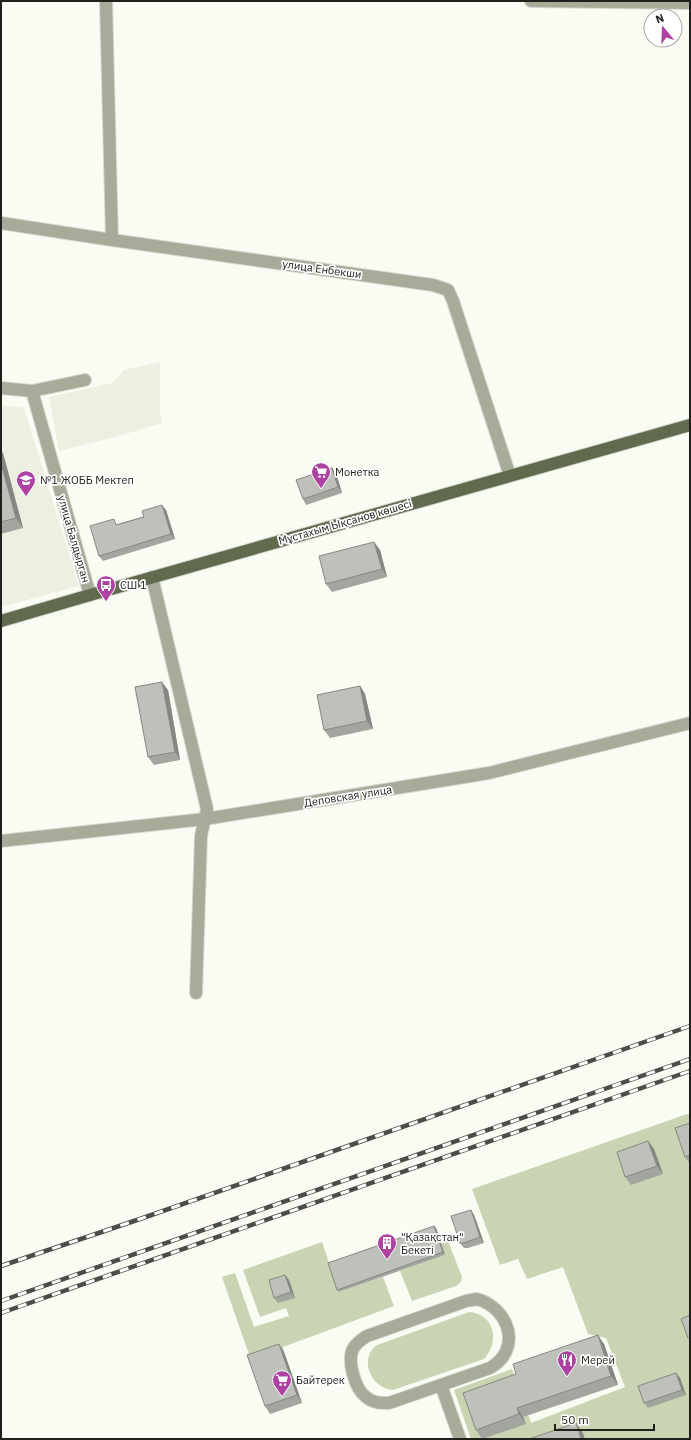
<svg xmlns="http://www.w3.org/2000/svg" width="691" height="1440" font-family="'IBM Plex Sans',sans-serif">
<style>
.built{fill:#ebf0e0}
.green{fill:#cad4b2}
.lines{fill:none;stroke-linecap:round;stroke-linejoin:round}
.minor-casing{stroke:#d6d9d1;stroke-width:14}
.major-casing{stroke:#d6d9d1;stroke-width:14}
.minor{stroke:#a6ab9a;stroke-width:12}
.major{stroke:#616a4c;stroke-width:12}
.rail-casing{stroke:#4c4d48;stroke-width:4.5}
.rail{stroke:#fff;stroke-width:3;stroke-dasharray:9;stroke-linecap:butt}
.wall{fill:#a3a69f}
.shaded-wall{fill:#858782}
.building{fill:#bec1b9;stroke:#858782}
.labels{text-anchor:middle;stroke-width:3.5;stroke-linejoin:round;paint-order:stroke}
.street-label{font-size:11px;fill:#20211d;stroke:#fff}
.poi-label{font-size:11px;fill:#20211d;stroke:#fff;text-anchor:start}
</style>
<rect width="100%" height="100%" fill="#f9fcf3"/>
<!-- built -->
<path class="built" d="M 160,362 L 160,414 L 162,423 L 119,436 L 59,451 L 49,397 L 112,383 L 124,370 Z
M 1,405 L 24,408 L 79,586 L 1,607 Z"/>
<!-- green -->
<path class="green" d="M 690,1113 L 690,1439 L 585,1439 L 582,1433 L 564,1439 L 471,1439 L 454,1390 L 512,1369 L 531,1423 L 625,1387 L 606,1338 L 588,1334 L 563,1267 L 527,1279 L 518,1259 L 500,1265 L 472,1189 Z
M 448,1241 L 462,1277 L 461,1282 L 456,1286 L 412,1301 L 400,1271 L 445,1255 L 441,1244 Z
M 322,1242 L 339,1292 L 383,1277 L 394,1306 L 283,1347 L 284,1352 L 252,1363 L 222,1277 L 235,1273 L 254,1327 L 289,1316 L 286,1308 L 260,1317 L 243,1270 Z
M 469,1312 C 495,1314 500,1342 484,1359 L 393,1390 C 371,1388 358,1359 377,1345 Z"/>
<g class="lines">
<defs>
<path id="minor" d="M 106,1 L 112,240
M 531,1 L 690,3
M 1,223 L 112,240 L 433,285 L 448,290 L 453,301 L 510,476
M 1,388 L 32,391 L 85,380
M 32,391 L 90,595
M 152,577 L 207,809 L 201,836 L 196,993
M 1,841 L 205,819 L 489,773 L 690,723
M 477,1299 C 509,1308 523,1349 490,1368 L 389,1403 C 380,1403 373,1403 366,1397 C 355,1389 347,1361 353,1349 C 356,1343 362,1339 367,1336 L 466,1301 Z
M 441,1385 L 460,1439"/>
<path id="major" d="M 1,621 L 90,595 L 690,425"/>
</defs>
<!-- minor casing -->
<use href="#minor" class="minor-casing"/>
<!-- major casing -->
<use href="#major" class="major-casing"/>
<!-- minor -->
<use href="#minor" class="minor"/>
<!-- major -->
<use href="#major" class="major"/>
<defs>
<path id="rail" d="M 1,1266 L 140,1219 L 690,1026
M 1,1301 L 690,1059
M 1,1313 L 690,1071"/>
</defs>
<!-- rail casing -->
<use href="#rail" class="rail-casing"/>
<!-- rail -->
<use href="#rail" class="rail"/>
</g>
<!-- wall -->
<path class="wall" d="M 1,451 L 3,453 L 23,528 L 1,534 Z
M 332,468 L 336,473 L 342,493 L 306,505 L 303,499 Z
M 166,510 L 175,539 L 103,561 L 99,556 L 118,524 Z
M 374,542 L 380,550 L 387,577 L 332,592 L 326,584 Z
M 360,686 L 365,694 L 373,729 L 330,738 L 324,730 Z
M 168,690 L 180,760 L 154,765 L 148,757 Z
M 690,1123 L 690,1164 L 685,1157 Z
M 648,1141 L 654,1149 L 663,1174 L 631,1185 L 625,1177 Z
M 471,1210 L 474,1215 L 484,1243 L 468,1248 L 464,1248 L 460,1243 Z
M 436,1228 L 445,1255 L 339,1292 L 337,1290 Z
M 285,1275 L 289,1280 L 295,1298 L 278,1303 L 274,1298 Z
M 279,1344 L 284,1352 L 302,1403 L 270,1414 L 265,1406 Z
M 604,1344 L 618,1385 L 523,1417 L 526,1424 L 482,1439 L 476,1430 Z
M 676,1373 L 680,1378 L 686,1395 L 648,1408 L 644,1403 Z"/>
<!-- shaded-wall -->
<path class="shaded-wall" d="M 1,451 L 3,453 L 23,528 L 16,518 L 1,463 Z
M 332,468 L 336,473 L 342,493 L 338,487 Z
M 162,505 L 166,510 L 175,539 L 171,534 Z
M 374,542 L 380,550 L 387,577 L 382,569 Z
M 162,682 L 168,690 L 180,760 L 175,752 Z
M 360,686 L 365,694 L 373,729 L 367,721 Z
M 648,1141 L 654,1149 L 663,1174 L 657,1166 Z
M 471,1210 L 474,1215 L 484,1243 L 480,1237 Z
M 434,1226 L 436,1228 L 445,1255 L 443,1252 Z
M 285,1275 L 289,1280 L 295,1298 L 291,1292 Z
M 598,1335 L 604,1344 L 618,1385 L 611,1376 Z
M 279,1344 L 284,1352 L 302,1403 L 297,1395 Z
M 676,1373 L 680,1378 L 686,1395 L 682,1390 Z
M 517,1408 L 523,1417 L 526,1424 L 519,1414 Z
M 576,1423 L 583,1433 L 585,1439 L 581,1439 Z"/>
<!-- building -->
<path class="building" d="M 1,463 L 16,518 L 1,522 Z
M 332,468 L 338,487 L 303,499 L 296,480 Z
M 162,505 L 171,534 L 99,556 L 90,526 L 114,519 L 116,525 L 144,517 L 142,511 Z
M 374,542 L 382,569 L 326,584 L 319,556 Z
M 162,682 L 175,752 L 148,757 L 135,687 Z
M 360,686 L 367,721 L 324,730 L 317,695 Z
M 690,1123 L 690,1155 L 685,1157 L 675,1128 Z
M 648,1141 L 657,1166 L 625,1177 L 617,1152 Z
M 471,1210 L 480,1237 L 464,1243 L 460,1243 L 451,1216 Z
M 434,1226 L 443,1252 L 337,1290 L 328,1263 Z
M 285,1275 L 291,1292 L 274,1298 L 269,1280 Z
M 690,1315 L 690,1338 L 688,1338 L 681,1319 Z
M 598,1335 L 611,1376 L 517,1408 L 519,1414 L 476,1430 L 463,1393 L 516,1374 L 513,1364 Z
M 279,1344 L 297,1395 L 265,1406 L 247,1355 Z
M 676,1373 L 682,1390 L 644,1403 L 638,1386 Z
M 576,1423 L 581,1439 L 529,1439 Z"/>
<!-- icons -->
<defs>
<symbol id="supermarket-pin" viewBox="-11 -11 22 30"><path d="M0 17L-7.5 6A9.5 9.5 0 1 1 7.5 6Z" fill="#ad42a3" stroke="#fff"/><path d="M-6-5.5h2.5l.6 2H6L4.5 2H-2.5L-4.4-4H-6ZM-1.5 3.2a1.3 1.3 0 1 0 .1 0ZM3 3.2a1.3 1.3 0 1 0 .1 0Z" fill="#fff"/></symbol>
<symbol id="school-pin" viewBox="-11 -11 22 30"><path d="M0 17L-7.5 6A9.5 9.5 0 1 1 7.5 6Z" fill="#ad42a3" stroke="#fff"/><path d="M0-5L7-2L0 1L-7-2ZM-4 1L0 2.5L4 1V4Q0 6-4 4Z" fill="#fff"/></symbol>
<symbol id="bus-pin" viewBox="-11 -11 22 30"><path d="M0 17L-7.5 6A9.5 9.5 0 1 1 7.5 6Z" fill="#ad42a3" stroke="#fff"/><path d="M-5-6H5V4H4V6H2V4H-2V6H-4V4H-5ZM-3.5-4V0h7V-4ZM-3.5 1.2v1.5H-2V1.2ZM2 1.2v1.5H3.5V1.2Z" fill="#fff"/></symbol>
<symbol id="building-pin" viewBox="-11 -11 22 30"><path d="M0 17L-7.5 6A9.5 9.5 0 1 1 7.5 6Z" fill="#ad42a3" stroke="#fff"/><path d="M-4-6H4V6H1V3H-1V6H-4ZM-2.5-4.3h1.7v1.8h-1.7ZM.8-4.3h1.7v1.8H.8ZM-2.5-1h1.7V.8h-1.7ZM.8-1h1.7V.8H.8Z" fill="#fff"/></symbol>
<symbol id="restaurant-pin" viewBox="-11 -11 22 30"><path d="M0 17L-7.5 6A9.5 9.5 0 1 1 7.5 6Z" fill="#ad42a3" stroke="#fff"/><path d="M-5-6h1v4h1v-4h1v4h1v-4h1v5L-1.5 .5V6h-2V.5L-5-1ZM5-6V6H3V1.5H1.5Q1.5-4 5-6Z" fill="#fff"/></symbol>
</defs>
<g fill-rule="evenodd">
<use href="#supermarket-pin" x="310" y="461" width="22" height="30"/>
<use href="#school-pin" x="15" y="469" width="22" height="30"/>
<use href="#bus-pin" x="95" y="574" width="22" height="30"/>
<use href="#building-pin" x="376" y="1232" width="22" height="30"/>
<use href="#restaurant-pin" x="556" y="1349" width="22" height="30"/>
<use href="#supermarket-pin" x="271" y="1369" width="22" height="30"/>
</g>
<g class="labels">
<!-- street labels -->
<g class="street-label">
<text transform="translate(322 269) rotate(8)" y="4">улица Енбекши</text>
<text transform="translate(345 522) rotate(-16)" y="4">Мұстахым Ықсанов көшесі</text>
<text transform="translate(74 539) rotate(74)" y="4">улица Балдырган</text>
<text transform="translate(348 796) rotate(-9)" y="4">Деповская улица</text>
</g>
<!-- poi labels -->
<g class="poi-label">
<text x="335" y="476">Монетка</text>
<text x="40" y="484">№1 ЖОББ Мектеп</text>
<text x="120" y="589">СШ 1</text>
<text x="401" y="1241">"Қазақстан"<tspan x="401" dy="13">Бекеті</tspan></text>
<text x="581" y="1364">Мерей</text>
<text x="296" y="1384">Байтерек</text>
</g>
</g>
<!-- border -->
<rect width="691" height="1440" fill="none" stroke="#20211d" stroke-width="4"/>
<!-- north arrow -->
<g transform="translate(663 28) rotate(341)"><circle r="19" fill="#ffffff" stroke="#a6a6a5"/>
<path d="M0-3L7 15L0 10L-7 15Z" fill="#ad42a3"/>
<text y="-6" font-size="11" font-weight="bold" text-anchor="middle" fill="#20211d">N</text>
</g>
<!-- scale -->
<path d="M555 1424v6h99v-6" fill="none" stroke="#20211d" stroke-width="2"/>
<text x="561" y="1424" font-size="12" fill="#20211d" stroke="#ffffff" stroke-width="3" paint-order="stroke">50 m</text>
</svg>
